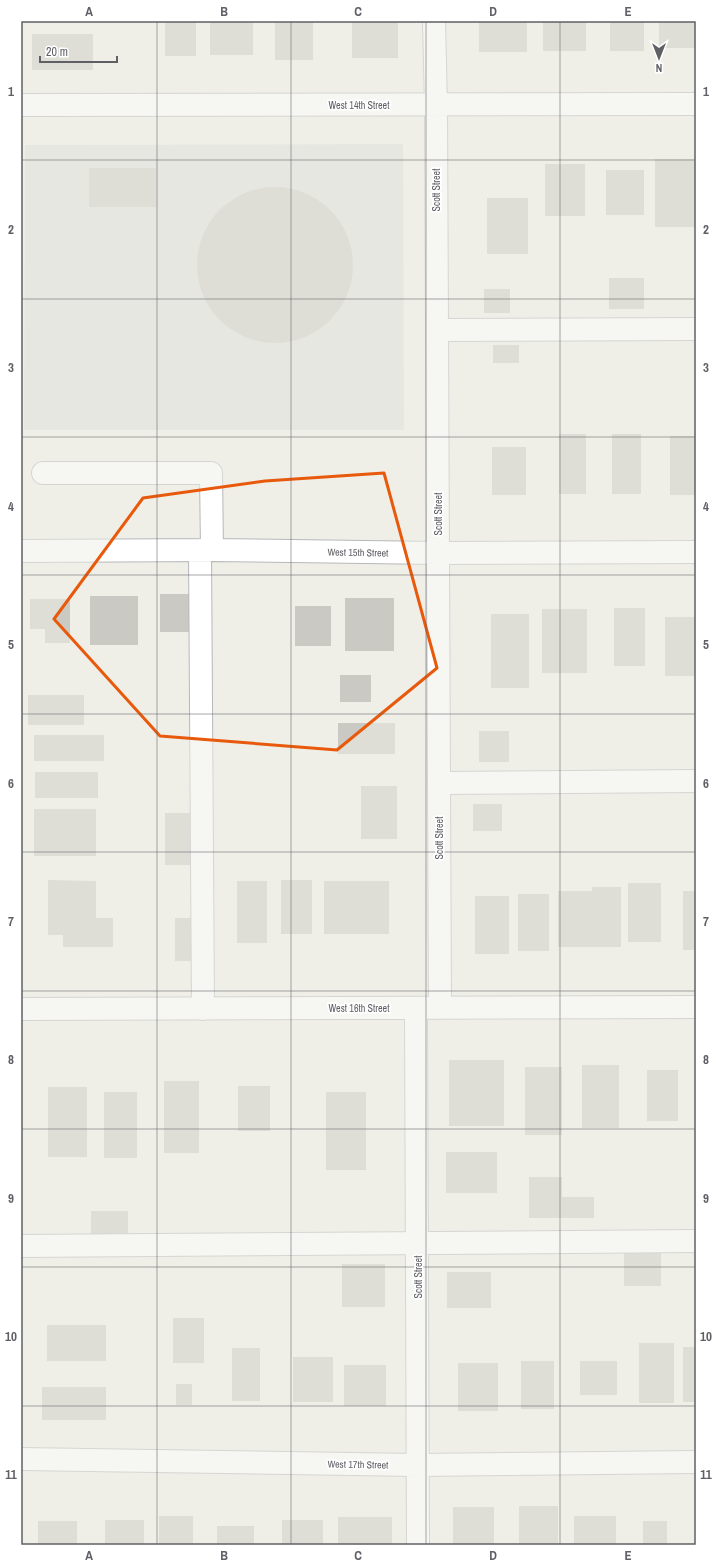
<svg xmlns="http://www.w3.org/2000/svg" width="717" height="1566" font-family="'Archivo Narrow',sans-serif">
<style>
.industrial{fill:#deded9}
.building{fill:#cbc9c4}
.lines{fill:none;stroke-linecap:round;stroke-linejoin:round}
.minor-casing{stroke:#b7b8bc;stroke-width:24}
.minor{stroke:#fff;stroke-width:22}
.marked{fill:none;stroke:#e8590c;stroke-width:3;stroke-linejoin:round}
.grid{fill:none;stroke:#5f6066;stroke-width:1;stroke-opacity:0.55}
.labels{text-anchor:middle;stroke-width:3.5;stroke-linejoin:round;paint-order:stroke}
.street-label{font-size:10px;fill:#5f6066;stroke:#fff}
.neatline{fill:none;stroke:#5f6066;stroke-width:1.5}
.grid-label{font-size:13px;text-anchor:middle;font-weight:bold;fill:#5f6066}
</style>
<rect width="100%" height="100%" fill="#efefe7"/>
<!-- industrial -->
<path class="industrial" d="M 403,144 L 404,430 L 24,430 L 25,145 Z"/>
<!-- building -->
<path class="building" d="M 165,21 L 196,21 L 196,56 L 165,56 Z
M 210,21 L 253,21 L 253,55 L 210,55 Z
M 275,21 L 313,21 L 313,60 L 275,60 Z
M 352,21 L 398,21 L 398,58 L 352,58 Z
M 479,21 L 527,21 L 527,52 L 479,52 Z
M 543,21 L 586,21 L 586,51 L 543,51 Z
M 610,21 L 644,21 L 644,51 L 610,51 Z
M 659,21 L 696,21 L 696,48 L 659,48 Z
M 32,34 L 93,34 L 93,70 L 32,70 Z
M 655,159 L 696,159 L 696,227 L 655,227 Z
M 545,164 L 585,164 L 585,216 L 545,216 Z
M 89,168 L 156,168 L 156,207 L 89,207 Z
M 606,170 L 644,170 L 644,215 L 606,215 Z
M197 265a78 78 0 1 1 156 0a78 78 0 1 1-156 0Z
M 487,198 L 528,198 L 528,254 L 487,254 Z
M 609,278 L 644,278 L 644,309 L 609,309 Z
M 484,289 L 510,289 L 510,313 L 484,313 Z
M 493,345 L 519,345 L 519,363 L 493,363 Z
M 559,434 L 586,434 L 586,494 L 559,494 Z
M 612,434 L 641,434 L 641,494 L 612,494 Z
M 670,436 L 696,436 L 696,495 L 670,495 Z
M 492,447 L 526,447 L 526,495 L 492,495 Z
M 160,594 L 189,594 L 189,632 L 160,632 Z
M 90,596 L 138,596 L 138,645 L 90,645 Z
M 345,598 L 394,598 L 394,651 L 345,651 Z
M 30,599 L 70,599 L 70,643 L 45,643 L 45,629 L 30,629 Z
M 295,606 L 331,606 L 331,646 L 295,646 Z
M 614,608 L 645,608 L 645,666 L 614,666 Z
M 542,609 L 587,609 L 587,673 L 542,673 Z
M 491,614 L 529,614 L 529,688 L 491,688 Z
M 665,617 L 696,617 L 696,676 L 665,676 Z
M 340,675 L 371,675 L 371,702 L 340,702 Z
M 28,695 L 84,695 L 84,725 L 28,725 Z
M 338,723 L 395,723 L 395,754 L 338,754 Z
M 479,731 L 509,731 L 509,762 L 479,762 Z
M 34,735 L 104,735 L 104,761 L 34,761 Z
M 35,772 L 98,772 L 98,798 L 35,798 Z
M 361,786 L 397,786 L 397,839 L 361,839 Z
M 473,804 L 502,804 L 502,831 L 473,831 Z
M 34,809 L 96,809 L 96,856 L 34,856 Z
M 165,813 L 191,813 L 191,865 L 165,865 Z
M 48,880 L 96,881 L 96,918 L 113,918 L 113,947 L 63,947 L 63,935 L 48,935 Z
M 281,880 L 312,880 L 312,934 L 281,934 Z
M 237,881 L 267,881 L 267,943 L 237,943 Z
M 324,881 L 389,881 L 389,934 L 324,934 Z
M 628,883 L 661,883 L 661,942 L 628,942 Z
M 592,887 L 621,887 L 621,947 L 558,947 L 558,891 L 592,891 Z
M 683,891 L 696,891 L 696,950 L 683,950 Z
M 518,894 L 549,894 L 549,951 L 518,951 Z
M 475,896 L 509,896 L 509,954 L 475,954 Z
M 175,918 L 198,918 L 198,961 L 175,961 Z
M 449,1060 L 504,1060 L 504,1126 L 449,1126 Z
M 582,1065 L 619,1065 L 619,1128 L 582,1128 Z
M 525,1067 L 562,1067 L 562,1135 L 525,1135 Z
M 647,1070 L 678,1070 L 678,1121 L 647,1121 Z
M 164,1081 L 199,1081 L 199,1153 L 164,1153 Z
M 238,1086 L 270,1086 L 270,1131 L 238,1131 Z
M 48,1087 L 87,1087 L 87,1157 L 48,1157 Z
M 104,1092 L 137,1092 L 137,1158 L 104,1158 Z
M 326,1092 L 366,1092 L 366,1170 L 326,1170 Z
M 446,1152 L 497,1152 L 497,1193 L 446,1193 Z
M 529,1177 L 562,1177 L 562,1197 L 594,1197 L 594,1218 L 529,1218 Z
M 91,1211 L 128,1211 L 128,1236 L 91,1236 Z
M 624,1252 L 661,1252 L 661,1286 L 624,1286 Z
M 342,1264 L 385,1264 L 385,1307 L 342,1307 Z
M 447,1272 L 491,1272 L 491,1308 L 447,1308 Z
M 173,1318 L 204,1318 L 204,1363 L 173,1363 Z
M 47,1325 L 106,1325 L 106,1361 L 47,1361 Z
M 639,1343 L 674,1343 L 674,1403 L 639,1403 Z
M 683,1347 L 696,1347 L 696,1402 L 683,1402 Z
M 232,1348 L 260,1348 L 260,1401 L 232,1401 Z
M 293,1357 L 333,1357 L 333,1402 L 293,1402 Z
M 521,1361 L 554,1361 L 554,1409 L 521,1409 Z
M 580,1361 L 617,1361 L 617,1395 L 580,1395 Z
M 458,1363 L 498,1363 L 498,1411 L 458,1411 Z
M 344,1365 L 386,1365 L 386,1406 L 344,1406 Z
M 176,1384 L 192,1384 L 192,1405 L 176,1405 Z
M 42,1387 L 106,1387 L 106,1420 L 42,1420 Z
M 519,1506 L 558,1506 L 558,1545 L 519,1545 Z
M 453,1507 L 494,1507 L 494,1545 L 453,1545 Z
M 159,1516 L 193,1516 L 193,1545 L 159,1545 Z
M 574,1516 L 616,1516 L 616,1545 L 574,1545 Z
M 338,1517 L 392,1517 L 392,1545 L 338,1545 Z
M 105,1520 L 144,1520 L 144,1545 L 105,1545 Z
M 282,1520 L 323,1520 L 323,1545 L 282,1545 Z
M 38,1521 L 77,1521 L 77,1545 L 38,1545 Z
M 643,1521 L 667,1521 L 667,1545 L 643,1545 Z
M 217,1526 L 254,1526 L 254,1545 L 217,1545 Z"/>
<g class="lines">
<defs>
<path id="minor" d="M 434,21 L 436,105 L 440,1008
M 21,105 L 696,104
M 437,330 L 696,329
M 43,473 L 211,473 L 212,550
M 200,550 L 203,1009
M 21,551 L 212,550 L 438,553 L 696,552
M 439,783 L 696,781
M 416,1008 L 418,1545
M 21,1009 L 696,1007
M 21,1246 L 696,1241
M 21,1459 L 418,1465 L 696,1462"/>
</defs>
<!-- minor casing -->
<use href="#minor" class="minor-casing"/>
<!-- minor -->
<use href="#minor" class="minor"/>
</g>
<!-- marked area -->
<path d="M0 0H717V1566H0ZM 384,473 L 437,668 L 337,750 L 160,736 L 54,619 L 143,498 L 265,481 Z" fill="#efefe7" fill-opacity=".55" fill-rule="evenodd"/>
<path class="marked" d="M 384,473 L 437,668 L 337,750 L 160,736 L 54,619 L 143,498 L 265,481 Z"/>
<!-- grid -->
<path class="grid" d="M 157,21 L 157,1545M 291,21 L 291,1545M 426,21 L 426,1545M 560,21 L 560,1545M 21,160 L 696,160M 21,299 L 696,299M 21,437 L 696,437M 21,575 L 696,575M 21,714 L 696,714M 21,852 L 696,852M 21,991 L 696,991M 21,1129 L 696,1129M 21,1267 L 696,1267M 21,1406 L 696,1406"/>
<g class="labels">
<!-- street labels -->
<g class="street-label">
<text x="359" y="109">West 14th Street</text>
<text transform="translate(436 190) rotate(-90)" y="4">Scott Street</text>
<text transform="translate(438 514) rotate(-90)" y="4">Scott Street</text>
<text transform="translate(358 552) rotate(1)" y="4">West 15th Street</text>
<text transform="translate(439 838) rotate(-90)" y="4">Scott Street</text>
<text x="359" y="1012">West 16th Street</text>
<text transform="translate(418 1277) rotate(-90)" y="4">Scott Street</text>
<text transform="translate(358 1464) rotate(1)" y="4">West 17th Street</text>
</g>
</g>
<!-- border -->
<rect width="717" height="1566" fill="none" stroke="#ffffff" stroke-width="44"/>
<!-- north arrow -->
<g transform="translate(659 58) rotate(180)" stroke="#ffffff" stroke-width="3" paint-order="stroke">
<path d="M0-3L7 15L0 10L-7 15Z" fill="#5f6066"/>
<text y="-6" font-size="11" font-weight="bold" text-anchor="middle" fill="#5f6066">N</text>
</g>
<!-- scale -->
<path d="M40 56v6h77v-6" fill="none" stroke="#5f6066" stroke-width="2"/>
<text x="46" y="56" font-size="12" fill="#5f6066" stroke="#ffffff" stroke-width="3" paint-order="stroke">20 m</text>
<rect x="22" y="22" width="673" height="1522" class="neatline"/>
<g class="grid-label">
<text x="89" y="16">A</text>
<text x="224" y="16">B</text>
<text x="358" y="16">C</text>
<text x="493" y="16">D</text>
<text x="628" y="16">E</text>
<text x="11" y="96">1</text>
<text x="706" y="96">1</text>
<text x="11" y="234">2</text>
<text x="706" y="234">2</text>
<text x="11" y="372">3</text>
<text x="706" y="372">3</text>
<text x="11" y="511">4</text>
<text x="706" y="511">4</text>
<text x="11" y="649">5</text>
<text x="706" y="649">5</text>
<text x="11" y="788">6</text>
<text x="706" y="788">6</text>
<text x="11" y="926">7</text>
<text x="706" y="926">7</text>
<text x="11" y="1064">8</text>
<text x="706" y="1064">8</text>
<text x="11" y="1203">9</text>
<text x="706" y="1203">9</text>
<text x="11" y="1341">10</text>
<text x="706" y="1341">10</text>
<text x="11" y="1479">11</text>
<text x="706" y="1479">11</text>
<text x="89" y="1560">A</text>
<text x="224" y="1560">B</text>
<text x="358" y="1560">C</text>
<text x="493" y="1560">D</text>
<text x="628" y="1560">E</text>
</g>
</svg>
